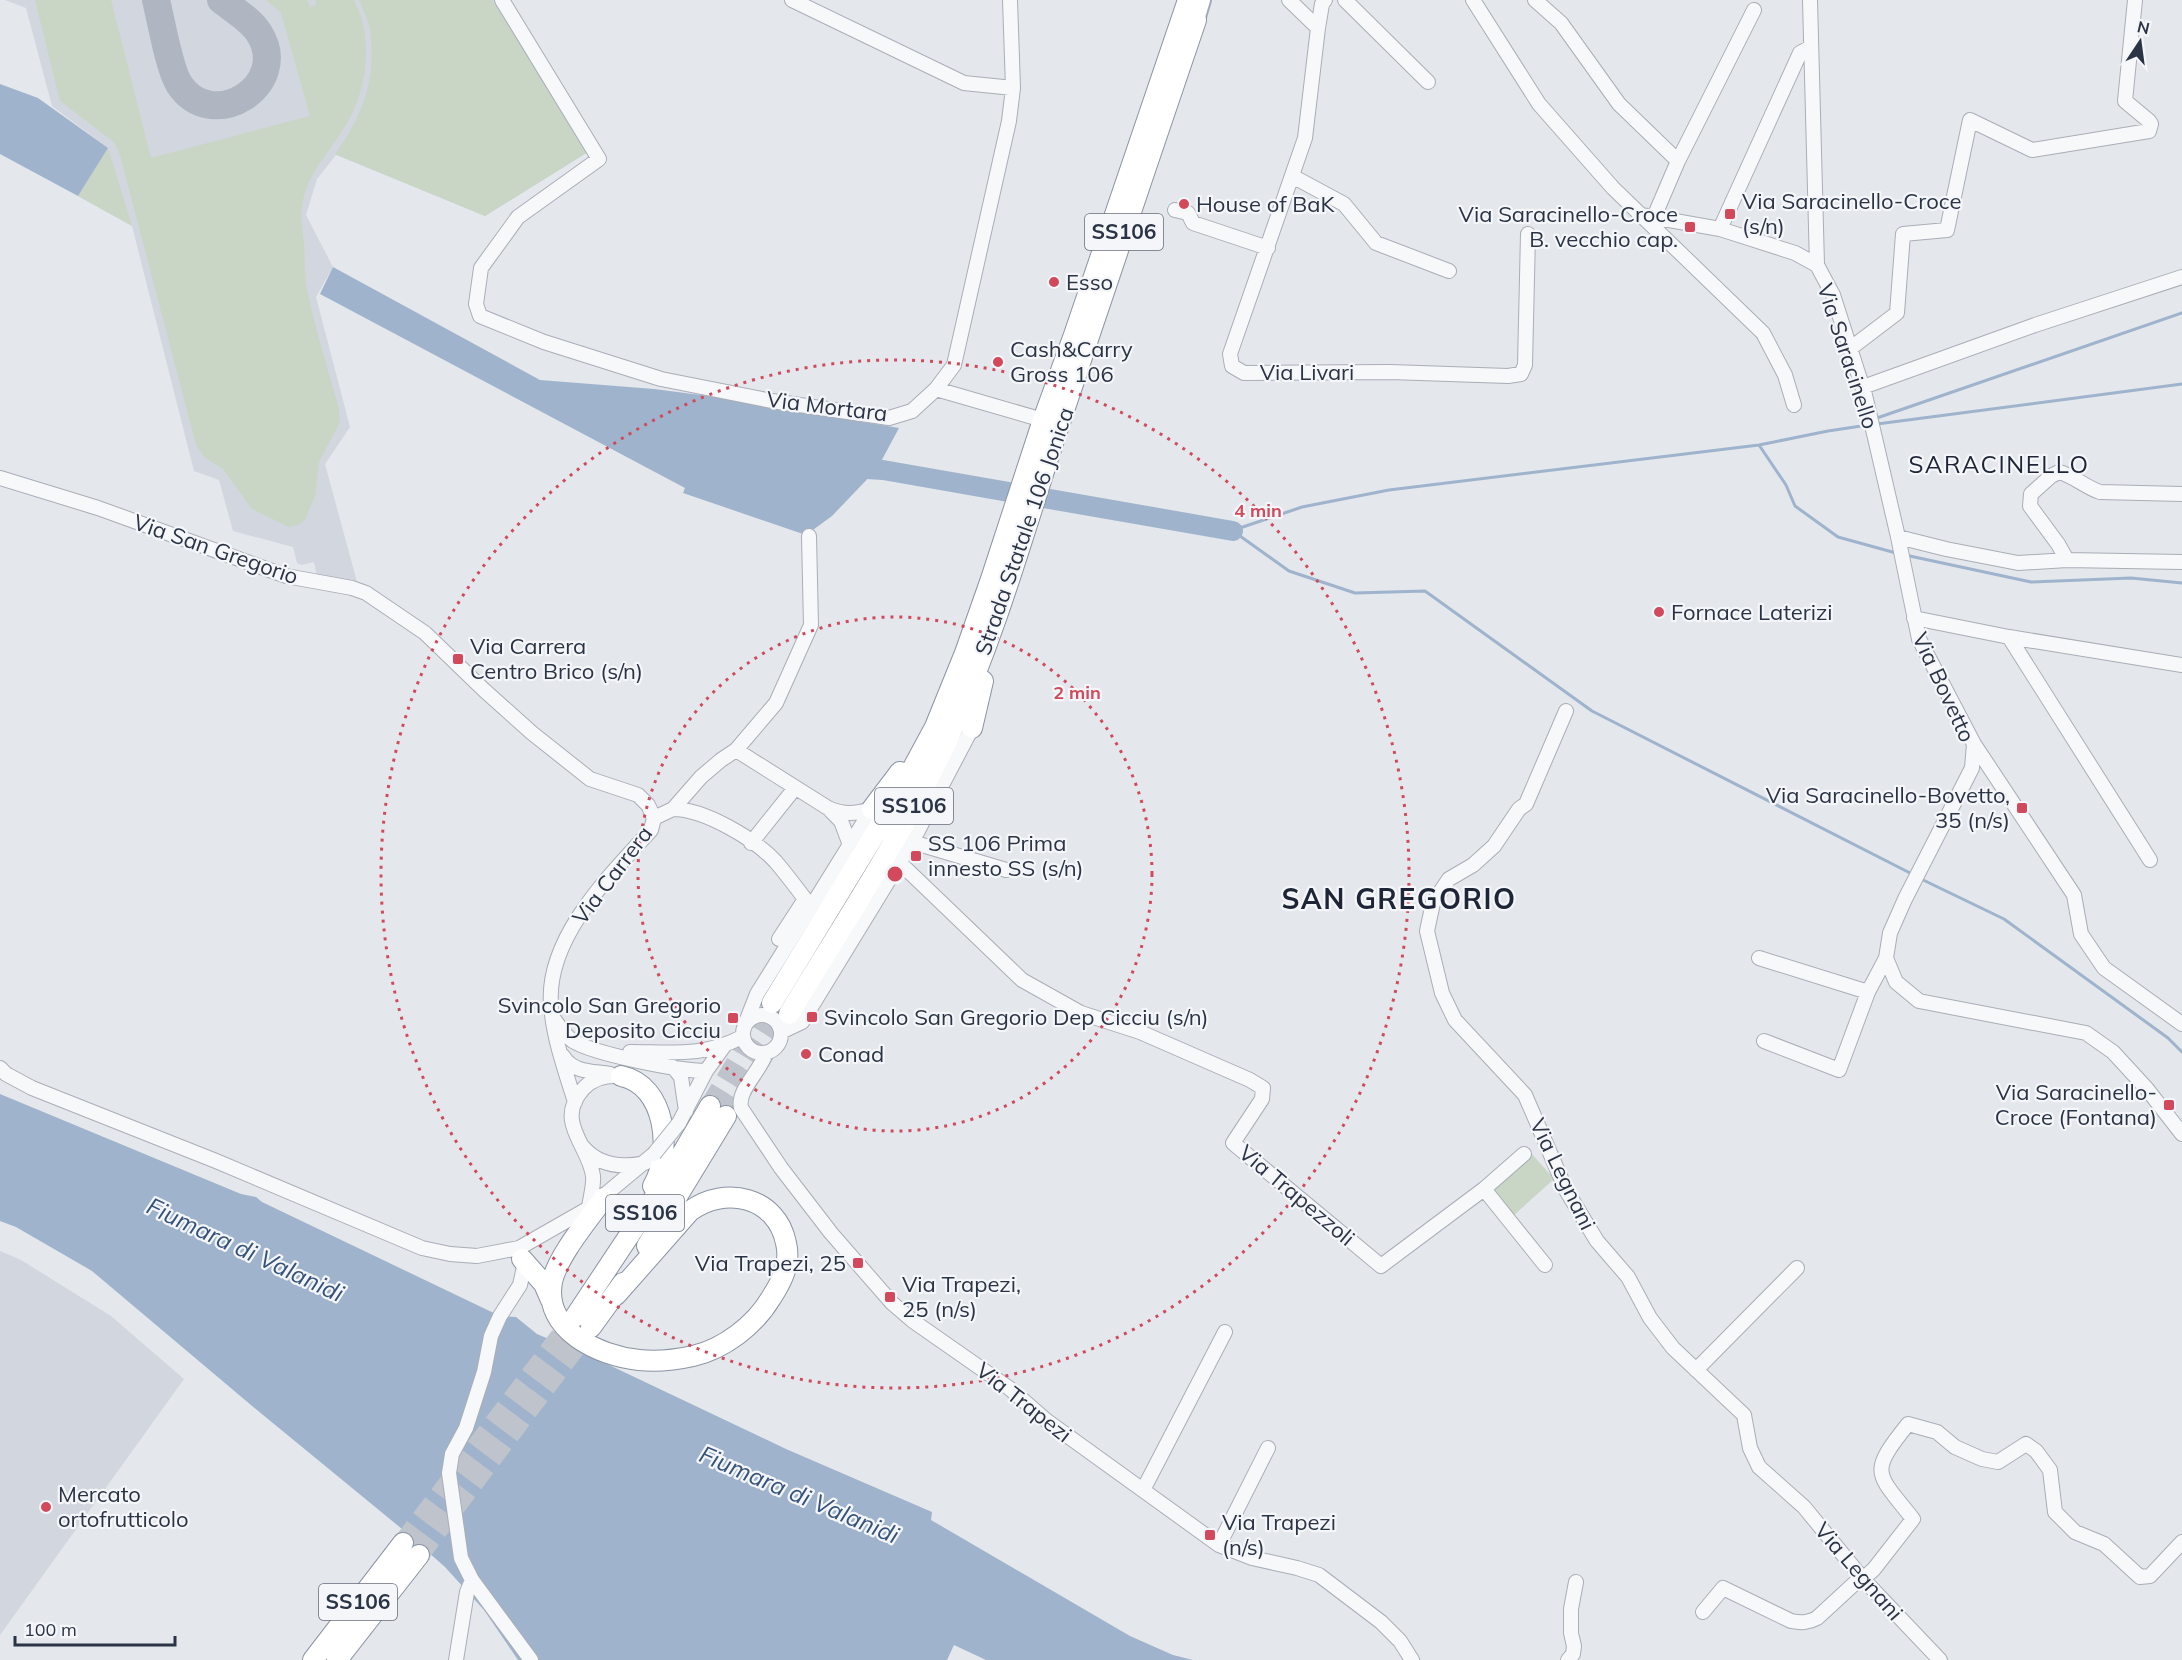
<svg xmlns="http://www.w3.org/2000/svg" width="2182" height="1660" font-family="Mulish,sans-serif">
<style>
.built{fill:#d2d6de}
.grass{fill:#c9d6c5}
.water{fill:#9fb4cc}
.lines{fill:none;stroke-linecap:round;stroke-linejoin:round}
.stream{stroke:#9fb4cc;stroke-width:3}
.river{stroke:#9fb4cc;stroke-width:20}
.taxiway{stroke:#b0b6c1;stroke-width:28}
.highway-tunnel{stroke:#bfc3cb;stroke-width:20;stroke-dasharray:20 10;stroke-linecap:butt}
.minor-casing{stroke:#a9aeb7;stroke-width:16}
.major-casing{stroke:#a3abb8;stroke-width:20}
.highway-casing{stroke:#8b94a3;stroke-width:22}
.minor{stroke:#f7f8fa;stroke-width:14}
.major{stroke:#fff;stroke-width:16}
.highway{stroke:#fff;stroke-width:20}
.minor-bridge-casing{stroke:#a9aeb7;stroke-width:16;stroke-linecap:butt}
.minor-bridge{stroke:#f7f8fa;stroke-width:14}
.ring{fill:none;stroke:#d1495b;stroke-width:3;stroke-dasharray:3 6}
.poi-dot{fill:#d1495b;stroke:#f4f6f9;stroke-width:2}
.labels{text-anchor:middle;stroke-width:4.5;stroke-linejoin:round;paint-order:stroke}
.shield{fill:#f4f6f9;stroke:#676e7b;stroke-width:1.5}
.shield-label{font-size:21px;font-weight:bold;fill:#2b3445}
.poi-label{font-size:22px;fill:#2b3445;stroke:#f4f6f9;text-anchor:start}
.street-label{font-size:22px;fill:#2b3445;stroke:#f4f6f9}
.neighbourhood-label{font-size:24px;letter-spacing:1.5px;fill:#1d2536;stroke:#f4f6f9}
.water-label{font-size:24px;font-style:italic;fill:#34527a;stroke:#f4f6f9}
.district-label{font-size:28px;font-weight:bold;letter-spacing:1.5px;fill:#1d2536;stroke:#f4f6f9}
.centre{fill:#d1495b;stroke:#f4f6f9;stroke-width:3}
.ring-label{font-size:18px;text-anchor:middle;font-weight:bold;fill:#d1495b;stroke:#f4f6f9;stroke-width:4.5;stroke-linejoin:round;paint-order:stroke}
</style>
<rect width="100%" height="100%" fill="#e4e7ec"/>
<!-- built -->
<path class="built" d="M 5,0 L 494,0 L 588,152 L 485,216 L 336,155 L 317,179 L 306,215 L 333,267 L 316,297 L 350,427 L 325,464 L 357,582 L 317,576 L 314,562 L 301,565 L 297,563 L 293,547 L 233,531 L 219,480 L 194,471 L 132,226 L 78,196 L 108,148 L 52,106 L 26,8 Z
M 0,1251 L 21,1260 L 111,1316 L 184,1379 L 0,1635 Z"/>
<!-- grass -->
<path class="grass" d="M 35,0 L 111,0 L 151,158 L 310,116 L 281,13 L 266,0 L 307,0 L 310,7 L 316,5 L 315,0 L 354,0 C 375,40 367,94 342,131 C 327,155 305,177 302,207 C 300,218 303,232 304,243 C 305,258 304,274 307,289 C 315,329 328,369 339,409 L 340,422 L 319,462 L 315,496 L 305,520 L 298,525 L 289,527 L 252,509 L 223,469 L 205,458 L 196,445 L 120,155 L 114,142 L 60,101 Z
M 359,0 L 492,0 L 588,152 L 485,216 L 335,154 C 362,117 377,78 370,31 C 369,21 363,10 359,0 Z
M 108,148 L 132,226 L 78,196 Z
M 1532,1154 L 1554,1179 L 1513,1216 L 1492,1188 Z"/>
<!-- water -->
<path class="water" d="M 0,84 L 38,98 L 108,148 L 78,196 L 0,154 Z
M 333,267 L 540,380 L 654,389 L 724,398 L 899,428 L 877,469 L 832,516 L 806,535 L 683,493 L 685,488 L 320,294 Z
M 0,1094 L 241,1194 L 256,1197 L 262,1202 L 500,1316 L 516,1317 L 537,1334 L 607,1364 L 786,1449 L 932,1512 L 931,1520 L 1130,1636 L 1173,1655 L 1193,1660 L 986,1660 L 954,1645 L 947,1660 L 518,1660 L 484,1610 L 445,1567 L 402,1529 L 257,1410 L 92,1271 L 16,1227 L 0,1221 Z"/>
<g class="lines">
<!-- stream -->
<path class="stream" d="M 1874,419 L 2182,313
M 1877,424 L 2182,384
M 1759,445 L 1786,485 L 1795,506 L 1838,537 L 1896,553
M 1234,530 L 1302,507 L 1389,490 L 1759,445 L 1828,431 L 1868,425
M 1233,531 L 1289,571 L 1355,593 L 1425,591 L 1592,711 L 1914,875
M 1905,555 L 2031,582 L 2131,578 L 2182,583
M 1919,878 L 2004,919 L 2168,1038 L 2182,1052"/>
<!-- river -->
<path class="river" d="M 851,468 L 883,470 L 1233,531"/>
<!-- taxiway -->
<path class="taxiway" d="M 156,0 C 161,20 169,68 179,84 C 212,135 292,85 259,33 C 251,20 234,10 221,0"/>
<!-- highway-tunnel -->
<path class="highway-tunnel" d="M 710,1106 L 772,1003
M 726,1116 L 789,1014
M 403,1543 L 575,1317
M 419,1555 L 591,1327"/>
<defs>
<path id="minor" d="M 502,0 L 599,159 L 518,217 L 481,268 L 476,304 L 480,316 L 544,342 L 661,379 L 772,401 L 889,418 L 912,411 L 936,389 L 954,365 L 1009,121 L 1013,88 L 1010,0
M 792,0 L 964,83 L 1013,88
M 1289,0 L 1318,28 L 1305,138 L 1230,354 L 1232,366 L 1244,373 L 1390,372 L 1508,376 L 1521,374 L 1525,365 L 1528,234
M 1345,0 L 1428,82
M 1473,0 L 1539,104 L 1613,188 L 1763,333 L 1785,375 L 1794,405
M 1535,0 L 1561,23 L 1619,104 L 1678,161
M 1810,0 L 1817,265
M 1318,28 L 1322,4 L 1325,0
M 1292,176 L 1344,204 L 1376,243 L 1449,271
M 1175,210 L 1188,213 L 1193,223 L 1268,248
M 1641,215 L 1720,229 L 1795,253 L 1817,265 L 1833,295 L 1865,395 L 1898,537 L 1919,639 L 1974,744 L 1972,768 L 1905,899 L 1890,933 L 1886,958 L 1896,982 L 1919,1001 L 2086,1033 L 2113,1052 L 2147,1089 L 2182,1134
M 1654,217 L 1678,161 L 1754,10
M 1720,229 L 1800,53 L 1811,47
M 1851,348 L 1897,313 L 1903,234 L 1947,230 L 1970,120 L 2032,150 L 2149,131 L 2151,124 L 2149,121 L 2125,101 L 2135,0
M 1863,387 L 2035,325 L 2182,277
M 936,389 L 1043,420
M 0,478 L 98,508 L 286,576 L 352,588 L 366,593 L 425,633 L 484,690 L 532,733 L 590,779 L 638,795 L 648,805 L 654,818 L 651,830 C 610,875 546,938 551,1004 C 553,1037 565,1070 575,1102
M 1898,537 L 1946,549 L 2018,563 L 2067,560 L 2182,562
M 2067,560 L 2058,544 L 2030,506 L 2031,494 L 2051,476 L 2059,472 C 2074,476 2085,487 2100,492 L 2182,494
M 1914,618 L 2009,637 L 2182,665
M 2009,637 L 2150,860
M 1566,711 L 1526,804 L 1519,809 L 1494,846 L 1473,865 L 1449,879 L 1433,903 L 1427,931 L 1442,993 L 1455,1020 L 1525,1095 L 1566,1190 L 1597,1241 L 1628,1277 L 1650,1318 L 1673,1348 L 1744,1415 L 1750,1448 L 1759,1467 L 1804,1507 L 1863,1579 L 1940,1660
M 1974,744 L 2074,895 L 2081,934 L 2104,968 L 2182,1024
M 736,750 L 828,808 C 844,815 855,814 872,809
M 673,809 C 704,809 755,839 776,862 C 786,874 796,887 805,899 L 779,939
M 831,811 L 841,821 L 850,845
M 654,818 L 673,809 L 701,777 L 721,760 L 736,750 L 776,703 L 811,625 L 809,536
M 912,842 L 1006,870
M 751,843 L 795,788
M 900,863 L 1022,980 L 1081,1013 L 1140,1032 L 1250,1080 L 1263,1088 L 1262,1099 L 1233,1143 L 1381,1266 L 1484,1189 L 1524,1154
M 1759,958 L 1868,992
M743 1034a19 19 0 1 1 38 0a19 19 0 1 1-38 0Z
M 554,1019 C 559,1026 565,1036 573,1041 C 594,1054 680,1071 706,1071
M 746,1022 L 757,994 L 872,809
M 781,1032 L 802,1022 L 912,842 L 972,728
M 1764,1041 L 1839,1070 L 1868,992 L 1886,958
M 630,1052 C 673,1052 703,1057 742,1037
M 766,1053 C 760,1072 737,1090 741,1108 L 781,1168 L 831,1233 L 892,1303 L 913,1321 L 1009,1388 L 1047,1421 L 1219,1545 L 1252,1558 L 1297,1568 L 1319,1575 L 1381,1622 L 1400,1641 L 1412,1660
M 563,1056 C 573,1073 593,1071 610,1074
M 673,1067 L 681,1077 L 686,1111
M 0,1068 L 6,1074 L 32,1088 L 216,1161 L 422,1248 L 450,1254 L 477,1256 L 519,1248 L 589,1208 L 654,1154
M 679,1123 L 706,1071 L 724,1046
M 583,1147 C 599,1166 622,1168 645,1163
M 1484,1189 L 1545,1265
M 589,1208 C 590,1198 594,1186 593,1176 C 589,1145 554,1122 583,1089 C 593,1078 607,1075 621,1076
M 521,1256 L 524,1267 L 520,1285 L 500,1316 L 491,1336 L 484,1372 L 466,1428 L 452,1454 L 449,1473 L 461,1558 L 472,1580 L 531,1660
M 1696,1370 L 1797,1268
M 1143,1490 L 1225,1332
M 1219,1545 L 1268,1448
M 1703,1612 L 1723,1588 L 1791,1621 C 1801,1623 1808,1623 1817,1618 L 1855,1583 L 1863,1579 L 1874,1569 L 1913,1519 C 1876,1472 1868,1474 1908,1424 L 1937,1432 L 1955,1447 L 1982,1459 L 1998,1462 L 2026,1444 L 2036,1451 L 2050,1470 L 2055,1512 L 2075,1532 L 2104,1544 L 2140,1577 L 2150,1576 L 2182,1542
M 456,1660 L 467,1592 L 472,1580
M 1568,1660 L 1573,1654 L 1574,1646 L 1571,1633 L 1571,1609 L 1576,1582"/>
<path id="major" d="M 1196,20 L 1202,0"/>
<path id="highway" d="M 972,728 L 983,681
M 872,809 L 900,772
M 772,1003 L 894,803 L 935,727 L 965,653 L 991,579 L 1043,420 L 1074,335 L 1188,0
M 789,1014 C 844,922 906,831 951,732 C 993,640 1021,542 1052,446 C 1099,304 1148,162 1196,20
M 621,1076 C 666,1085 673,1152 653,1186
M 604,1198 C 588,1220 557,1257 552,1282 C 543,1330 599,1356 639,1360 C 657,1362 675,1360 693,1356 C 724,1349 755,1325 771,1298 C 782,1281 791,1264 786,1243 C 777,1197 725,1185 690,1211 L 616,1295
M 647,1246 L 726,1116
M 522,1259 L 544,1284 L 551,1300
M 575,1317 L 672,1171 L 710,1106
M 591,1327 L 623,1283
M 313,1660 L 403,1543
M 337,1660 L 419,1555"/>
</defs>
<!-- minor casing -->
<use href="#minor" class="minor-casing"/>
<!-- major casing -->
<use href="#major" class="major-casing"/>
<!-- highway casing -->
<use href="#highway" class="highway-casing"/>
<!-- minor -->
<use href="#minor" class="minor"/>
<!-- major -->
<use href="#major" class="major"/>
<!-- highway -->
<use href="#highway" class="highway"/>
<defs>
<path id="minor-bridge" d="M 654,1154 L 679,1123"/>
</defs>
<!-- minor-bridge casing -->
<use href="#minor-bridge" class="minor-bridge-casing"/>
<!-- minor-bridge -->
<use href="#minor-bridge" class="minor-bridge"/>
</g>
<!-- distance rings -->
<g class="ring">
<circle cx="895" cy="874" r="257"/>
<circle cx="895" cy="874" r="514"/>
</g>
<!-- markers -->
<g class="poi-dot">
<circle cx="1184" cy="204" r="6"/>
<rect x="1724" y="208" width="12" height="12" rx="3"/>
<rect x="1684" y="221" width="12" height="12" rx="3"/>
<circle cx="1054" cy="282" r="6"/>
<circle cx="998" cy="362" r="6"/>
<circle cx="1659" cy="612" r="6"/>
<rect x="452" y="653" width="12" height="12" rx="3"/>
<rect x="2016" y="802" width="12" height="12" rx="3"/>
<rect x="910" y="850" width="12" height="12" rx="3"/>
<rect x="806" y="1011" width="12" height="12" rx="3"/>
<rect x="727" y="1012" width="12" height="12" rx="3"/>
<circle cx="806" cy="1054" r="6"/>
<rect x="2163" y="1099" width="12" height="12" rx="3"/>
<rect x="852" y="1257" width="12" height="12" rx="3"/>
<rect x="884" y="1291" width="12" height="12" rx="3"/>
<circle cx="46" cy="1507" r="6"/>
<rect x="1204" y="1529" width="12" height="12" rx="3"/>
</g>
<g class="labels">
<!-- shield labels -->
<g class="shield">
<rect x="1085" y="214" width="78" height="36" rx="4.5"/>
<rect x="875" y="788" width="78" height="36" rx="4.5"/>
<rect x="606" y="1195" width="78" height="36" rx="4.5"/>
<rect x="319" y="1584" width="78" height="36" rx="4.5"/>
</g>
<g class="shield-label">
<text x="1124" y="239">SS106</text>
<text x="914" y="813">SS106</text>
<text x="645" y="1220">SS106</text>
<text x="358" y="1609">SS106</text>
</g>
<!-- poi labels -->
<g class="poi-label">
<text x="1742" y="209">Via Saracinello-Croce<tspan x="1742" dy="25">(s/n)</tspan></text>
<text x="1196" y="212">House of BaK</text>
<text x="1678" y="222" text-anchor="end">Via Saracinello-Croce<tspan x="1678" dy="25">B. vecchio cap.</tspan></text>
<text x="1066" y="290">Esso</text>
<text x="1010" y="357">Cash&amp;Carry<tspan x="1010" dy="25">Gross 106</tspan></text>
<text x="1671" y="620">Fornace Laterizi</text>
<text x="470" y="654">Via Carrera<tspan x="470" dy="25">Centro Brico (s/n)</tspan></text>
<text x="2010" y="803" text-anchor="end">Via Saracinello-Bovetto,<tspan x="2010" dy="25">35 (n/s)</tspan></text>
<text x="928" y="851">SS 106 Prima<tspan x="928" dy="25">innesto SS (s/n)</tspan></text>
<text x="721" y="1013" text-anchor="end">Svincolo San Gregorio<tspan x="721" dy="25">Deposito Cicciu</tspan></text>
<text x="824" y="1025">Svincolo San Gregorio Dep Cicciu (s/n)</text>
<text x="818" y="1062">Conad</text>
<text x="2157" y="1100" text-anchor="end">Via Saracinello-<tspan x="2157" dy="25">Croce (Fontana)</tspan></text>
<text x="846" y="1271" text-anchor="end">Via Trapezi, 25</text>
<text x="902" y="1292">Via Trapezi,<tspan x="902" dy="25">25 (n/s)</tspan></text>
<text x="58" y="1502">Mercato<tspan x="58" dy="25">ortofrutticolo</tspan></text>
<text x="1222" y="1530">Via Trapezi<tspan x="1222" dy="25">(n/s)</tspan></text>
</g>
<!-- street labels -->
<g class="street-label">
<text transform="translate(1848 356) rotate(72)" y="8">Via Saracinello</text>
<text x="1307" y="380">Via Livari</text>
<text transform="translate(827 406) rotate(7)" y="8">Via Mortara</text>
<text transform="translate(1024 531) rotate(-71)" y="8">Strada Statale 106 Jonica</text>
<text transform="translate(216 549) rotate(19)" y="8">Via San Gregorio</text>
<text transform="translate(1944 687) rotate(65)" y="8">Via Bovetto</text>
<text transform="translate(612 875) rotate(-53)" y="8">Via Carrera</text>
<text transform="translate(1563 1174) rotate(64)" y="8">Via Legnani</text>
<text transform="translate(1297 1195) rotate(40)" y="8">Via Trapezzoli</text>
<text transform="translate(1024 1402) rotate(38)" y="8">Via Trapezi</text>
<text transform="translate(1859 1571) rotate(49)" y="8">Via Legnani</text>
</g>
<!-- neighbourhood labels -->
<g class="neighbourhood-label">
<text x="1999" y="473">SARACINELLO</text>
</g>
<!-- water labels -->
<g class="water-label">
<text transform="translate(245 1250) rotate(25)" y="8">Fiumara di Valanidi</text>
<text transform="translate(799 1495) rotate(23)" y="8">Fiumara di Valanidi</text>
</g>
<!-- district labels -->
<g class="district-label">
<text x="1399" y="909">SAN GREGORIO</text>
</g>
</g>
<circle cx="895" cy="874" r="9" class="centre"/>
<g class="ring-label">
<text x="1258" y="517">4 min</text>
<text x="1077" y="699">2 min</text>
</g>
<!-- north arrow -->
<g transform="translate(2140 42) rotate(13)" stroke="#f4f6f9" stroke-width="4.5" paint-order="stroke">
<path d="M0-4.5L10 22L0 15L-10 22Z" fill="#2b3445"/>
<text y="-9" font-size="16" font-weight="bold" text-anchor="middle" fill="#2b3445">N</text>
</g>
<!-- scale -->
<path d="M15 1636v9h160v-9" fill="none" stroke="#2b3445" stroke-width="3"/>
<text x="24" y="1636" font-size="18" fill="#2b3445" stroke="#f4f6f9" stroke-width="4.5" paint-order="stroke">100 m</text>
</svg>
